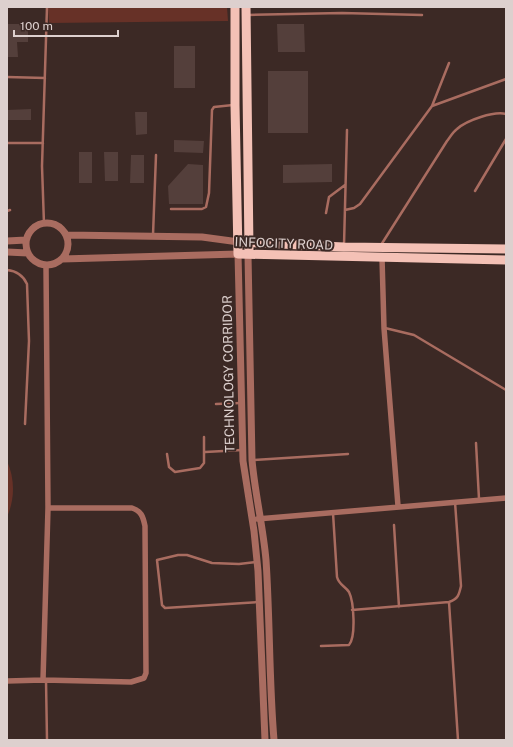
<svg xmlns="http://www.w3.org/2000/svg" width="513" height="747" font-family="'Public Sans',sans-serif">
<style>
.green{fill:#673127}
.building{fill:#543f3b}
.lines{fill:none;stroke-linecap:round;stroke-linejoin:round}
.service{stroke:#a96c60;stroke-width:2.5}
.minor{stroke:#a96c60;stroke-width:5.5}
.tertiary{stroke:#a96c60;stroke-width:7}
.primary{stroke:#f4c1b6;stroke-width:9}
.labels{text-anchor:middle;stroke-width:4;stroke-linejoin:round;paint-order:stroke}
.street-label{font-size:13px;fill:#ddd0ce;stroke:#3c2925}
</style>
<rect width="100%" height="100%" fill="#3c2925"/>
<!-- green -->
<path class="green" d="M 48,7 L 227,7 L 228,21 L 49,23 Z
M 7,461 C 15,479 15,499 7,517 Z"/>
<!-- building -->
<path class="building" d="M 7,24 L 28,24 L 28,42 L 17,42 L 18,57 L 7,57 Z
M 277,24 L 304,24 L 305,52 L 278,52 Z
M 174,46 L 195,46 L 195,88 L 174,88 Z
M 268,71 L 308,71 L 308,133 L 268,133 Z
M 31,109 L 31,120 L 7,120 L 7,110 Z
M 135,112 L 147,112 L 147,134 L 136,135 Z
M 174,140 L 204,141 L 203,153 L 174,152 Z
M 79,152 L 92,152 L 92,183 L 79,183 Z
M 104,152 L 118,152 L 118,181 L 105,181 Z
M 131,155 L 144,155 L 144,183 L 130,183 Z
M 188,164 L 203,165 L 203,204 L 169,204 L 168,186 Z
M 332,164 L 332,182 L 283,183 L 283,165 Z"/>
<g class="lines">
<!-- service -->
<path class="service" d="M 248,15 L 342,13 L 422,15
M 7,77 L 45,78
M 432,106 L 449,63
M 7,143 L 43,143
M 475,191 L 506,139
M 171,209 L 202,209 L 206,207 L 209,193 L 212,110 L 214,107 L 233,105
M 345,210 L 354,208 L 360,204 L 432,106 L 506,79
M 7,211 L 10,210
M 326,213 L 329,197 L 345,185
M 44,224 L 42,166 L 47,7
M 153,235 L 156,155
M 344,245 L 347,130
M 381,245 L 447,141 C 450,137 453,132 457,129 C 467,120 494,111 506,114
M 7,270 C 17,271 23,275 27,284 L 29,341 L 25,424
M 385,328 L 414,335 L 506,390
M 216,404 L 241,403
M 476,443 L 479,499
M 205,452 L 242,450
M 167,454 L 169,467 L 175,472 L 200,468 L 204,463 L 204,437
M 253,460 L 348,454
M 394,525 L 399,607
M 257,562 L 239,564 L 212,563 L 187,555 L 178,555 L 157,560 L 162,605 L 165,608 L 258,602
M 449,602 L 458,740
M 352,610 L 449,602 C 458,599 459,595 461,586 L 455,502
M 321,646 L 349,645 C 356,637 354,602 349,592 C 345,586 339,585 337,577 L 333,513
M 46,680 L 47,740"/>
<!-- minor -->
<path class="minor" d="M 382,258 L 384,328 L 398,506
M 257,519 L 506,498
M 43,680 L 48,508 L 46,265
M 7,681 L 43,680 L 131,682 L 144,678 L 146,673 L 145,526 C 143,516 141,511 132,508 L 48,508"/>
<!-- tertiary -->
<path class="tertiary" d="M26 244a21 21 0 1 1 42 0a21 21 0 1 1-42 0Z
M 66,235 L 202,237 L 239,242
M 7,241 L 26,240
M 7,252 L 28,253
M 248,255 L 252,460 C 255,494 263,526 266,560 C 270,620 269,680 274,740
M 62,259 L 238,254 L 243,461 L 254,531 L 258,571 L 265,740"/>
<!-- primary -->
<path class="primary" d="M 235,7 L 235,105 L 238,254 L 506,260
M 246,7 L 249,250
M 239,242 L 344,247 L 506,249"/>
</g>
<g class="labels">
<!-- street labels -->
<g class="street-label">
<text transform="translate(284 243) rotate(2)" y="5">INFOCITY ROAD</text>
<text transform="translate(228 374) rotate(-91)" y="5">TECHNOLOGY CORRIDOR</text>
</g>
</g>
<!-- border -->
<rect width="513" height="747" fill="none" stroke="#ddd0ce" stroke-width="16"/>
<!-- scale -->
<path d="M14 30v6h104v-6" fill="none" stroke="#ddd0ce" stroke-width="2"/>
<text x="20" y="30" font-size="12" fill="#ddd0ce" stroke="#3c2925" stroke-width="3" paint-order="stroke">100 m</text>
</svg>
